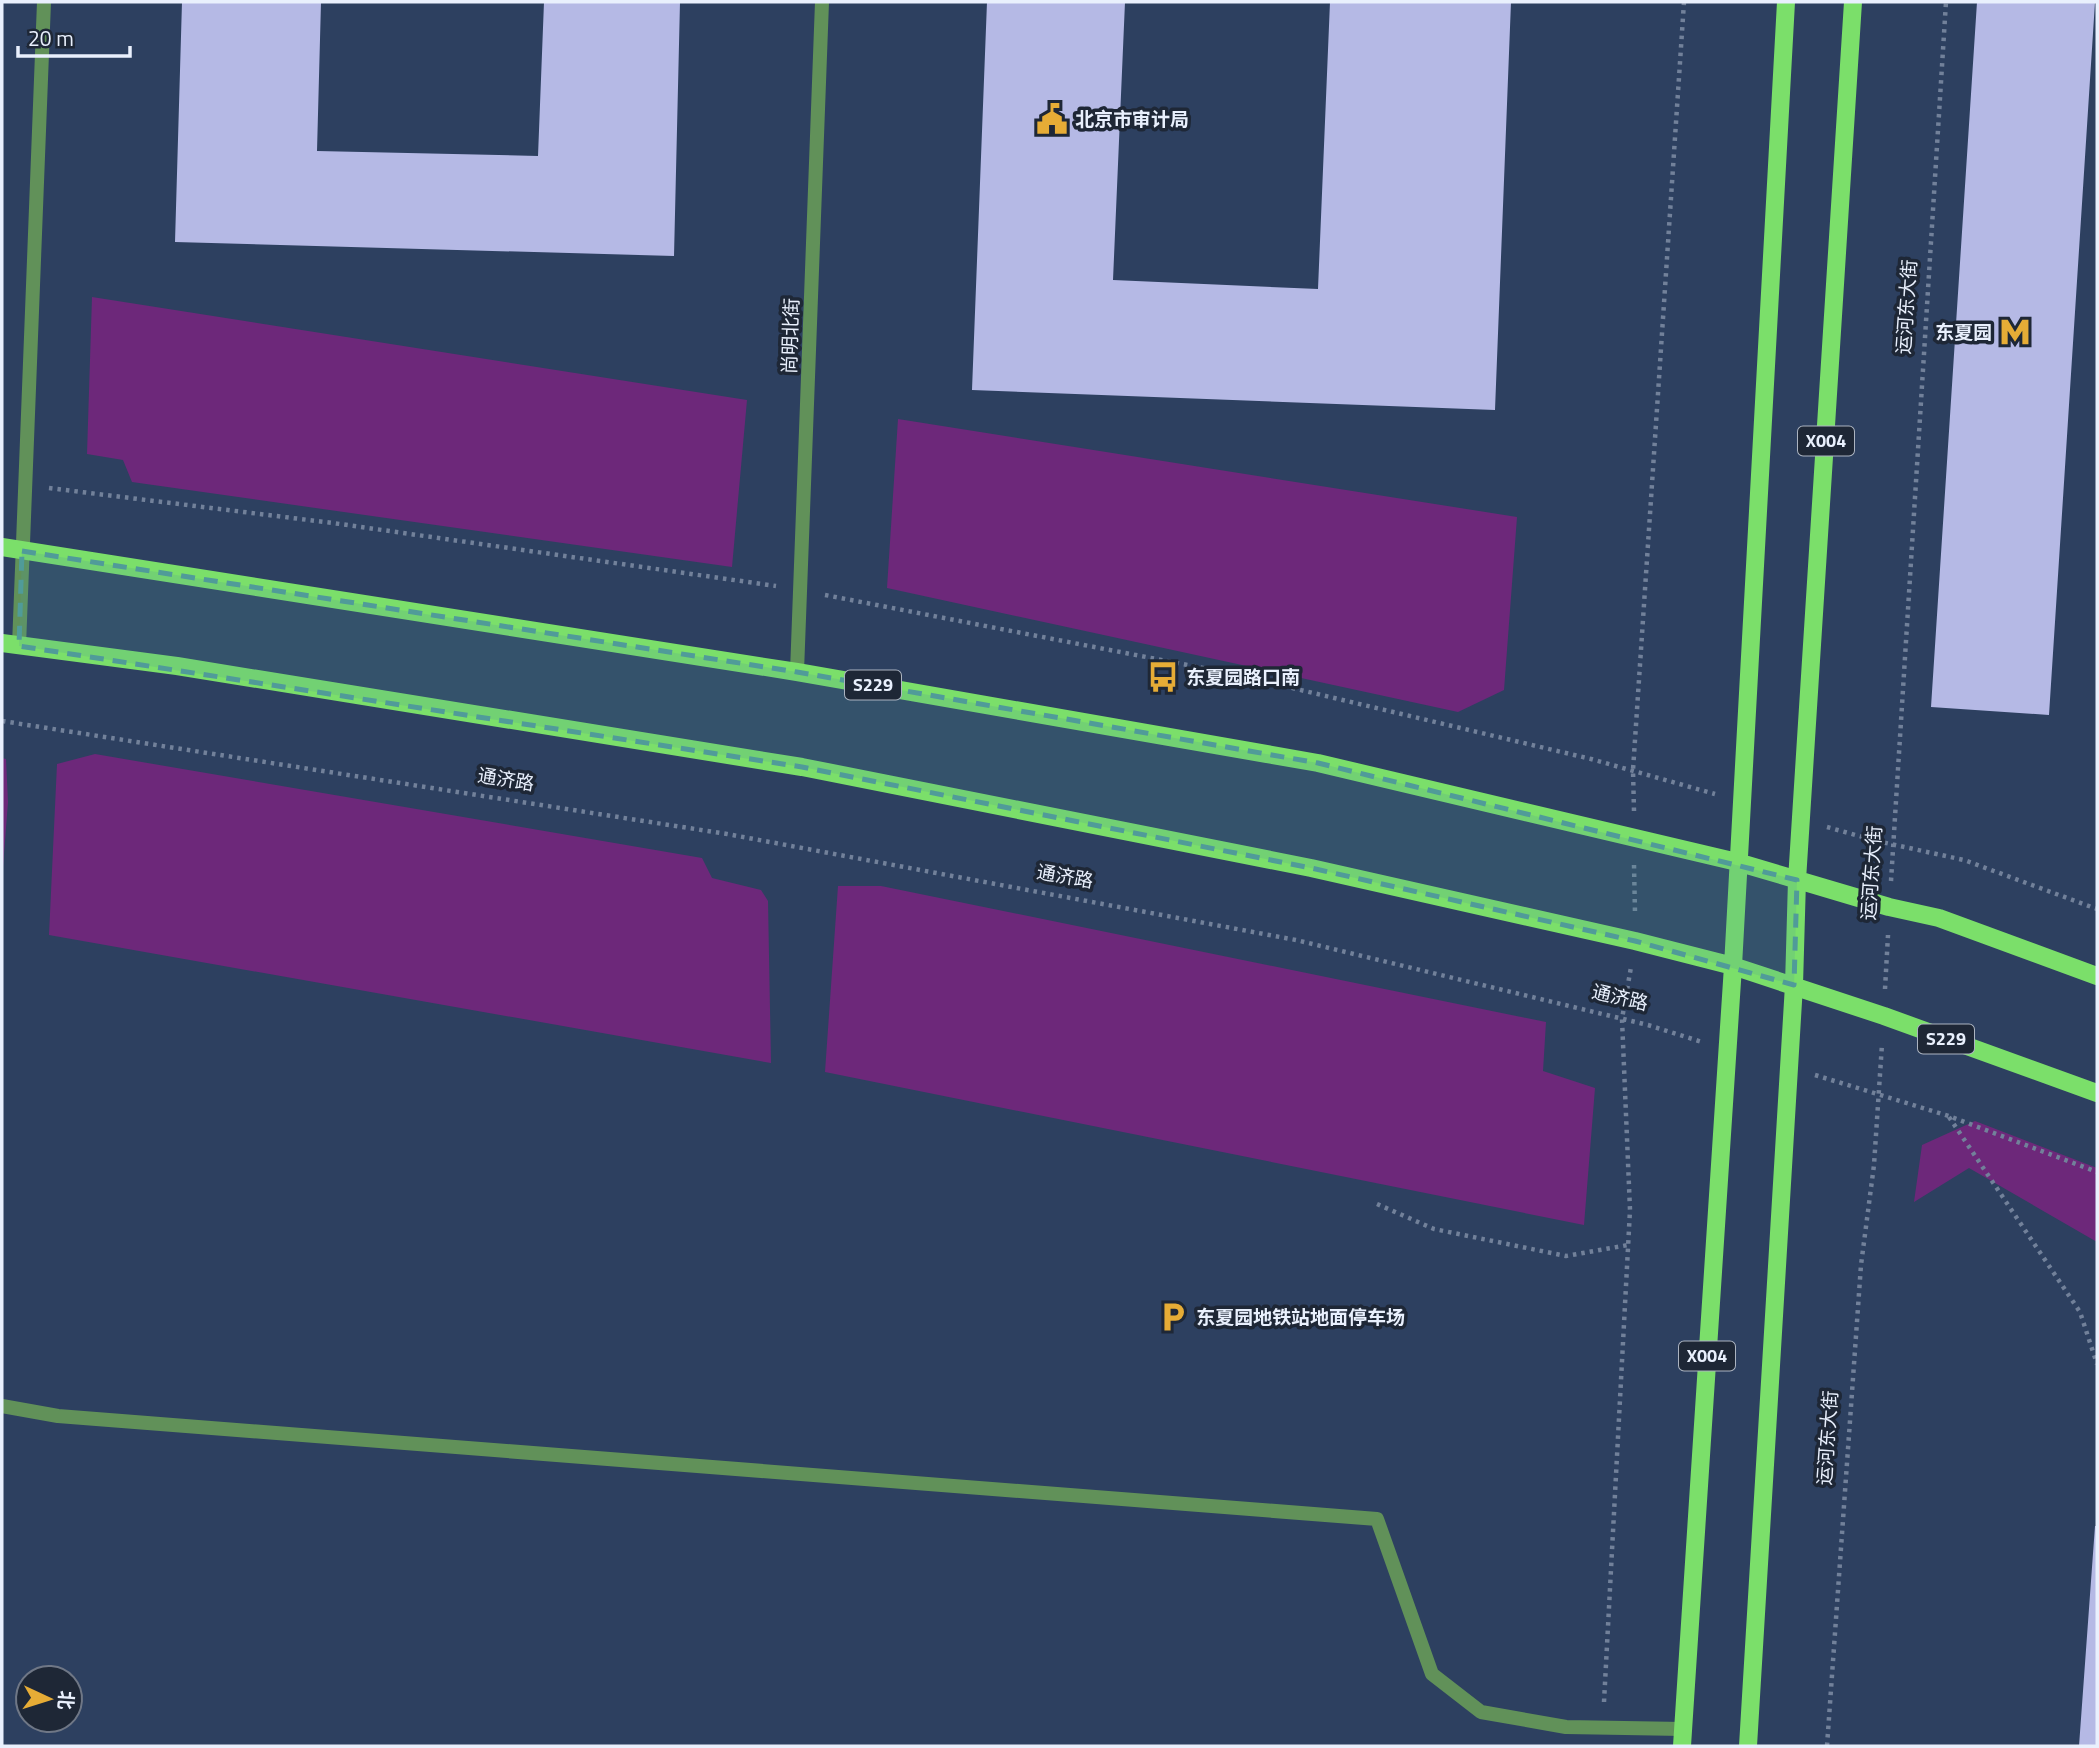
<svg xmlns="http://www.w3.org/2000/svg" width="2099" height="1748" font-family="'Titillium Web','Noto Sans SC',sans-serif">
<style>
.green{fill:#6d287a}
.building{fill:#b5b9e5}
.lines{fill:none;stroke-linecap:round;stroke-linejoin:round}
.path{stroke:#72819a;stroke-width:4.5;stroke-dasharray:3.5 5;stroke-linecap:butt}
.minor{stroke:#619159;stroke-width:14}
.tertiary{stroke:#619159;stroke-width:14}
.primary{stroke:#7bdf6a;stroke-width:18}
.marked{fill:#509b99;fill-opacity:0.2;stroke:#509b99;stroke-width:5;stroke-dasharray:14 9;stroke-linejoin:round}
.labels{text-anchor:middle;stroke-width:7;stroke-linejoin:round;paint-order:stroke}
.shield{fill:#1e2736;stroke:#acb4c1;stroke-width:2}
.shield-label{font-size:18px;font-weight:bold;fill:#e9f0fd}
.poi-label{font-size:19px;font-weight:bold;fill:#e9f0fd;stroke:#1e2736;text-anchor:start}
.street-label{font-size:19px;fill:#e9f0fd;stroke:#1e2736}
</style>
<rect width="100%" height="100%" fill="#2d4060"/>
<!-- green -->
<path class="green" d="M 92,297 L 747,400 L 732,567 L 132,482 L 123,460 L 87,454 Z
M 898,419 L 1517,517 L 1504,690 L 1458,712 L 887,588 Z
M 95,754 L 702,858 L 712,878 L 761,890 L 768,901 L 771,1063 L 49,935 L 57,764 Z
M 2,758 L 6,759 L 8,802 L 2,880 Z
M 838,886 L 881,886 L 1546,1022 L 1543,1071 L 1595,1088 L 1584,1225 L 825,1072 Z
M 1975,1121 L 2097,1168 L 2097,1242 L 1969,1168 L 1914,1202 L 1922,1145 Z"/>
<!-- building -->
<path class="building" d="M 182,2 L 321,2 L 317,151 L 538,156 L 544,2 L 680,2 L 674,256 L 175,242 Z
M 987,2 L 1125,2 L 1113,280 L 1318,289 L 1330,2 L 1511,2 L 1495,410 L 972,390 Z
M 1977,2 L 2095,2 L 2049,715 L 1931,707 Z
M 2095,1526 L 2097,1526 L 2097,1746 L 2079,1746 Z"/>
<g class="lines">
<!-- path -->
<path class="path" d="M 49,488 L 333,523 L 776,586
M 825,595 L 1229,673 L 1591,759 L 1715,794
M 2,721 L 727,834 L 1296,940 L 1648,1025 L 1702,1042
M 1634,811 L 1633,770 L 1684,2
M 1827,827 L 1877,841 L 1964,860 L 2097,909
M 1634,865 L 1635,913
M 1891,881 L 1946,2
M 1885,989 L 1888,935
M 1815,1075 L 1949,1116 L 2097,1172
M 1949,1117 L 2080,1312 L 2097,1364
M 1377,1204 L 1434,1229 L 1566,1256 L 1628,1245
M 1604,1702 L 1630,1210 L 1622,1019 L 1631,967
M 1827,1746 L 1861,1265 L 1874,1165 L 1882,1044"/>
<!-- minor -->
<path class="minor" d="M 2,1406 L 58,1416 L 1377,1519 L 1432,1674 L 1481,1712 L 1566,1727 L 1683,1729"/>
<!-- tertiary -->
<path class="tertiary" d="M 19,646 L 44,2
M 797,672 L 822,2"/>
<!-- primary -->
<path class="primary" d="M 2,547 L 797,672 L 1318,763 L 1737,862 L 1889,907 L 1939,918 L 2097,976
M 2,643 L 177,666 L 802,767 L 1311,868 L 1635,941 L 1733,966 L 1884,1016 L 2097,1093
M 1682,1746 L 1733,966 L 1786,2
M 1748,1746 L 1794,985 L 1797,880 L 1853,2"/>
</g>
<!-- marked area -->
<path class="marked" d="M 22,551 L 797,672 L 1318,763 L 1797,880 L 1794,985 L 1635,941 L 1311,868 L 802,767 L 19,646 Z"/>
<!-- icons -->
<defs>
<symbol id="civic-bare" viewBox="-9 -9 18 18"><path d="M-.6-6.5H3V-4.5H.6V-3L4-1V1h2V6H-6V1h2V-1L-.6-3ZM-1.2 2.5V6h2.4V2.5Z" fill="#e6ac36" stroke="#1e2736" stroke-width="2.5" paint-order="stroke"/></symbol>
<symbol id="metro-bare" viewBox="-9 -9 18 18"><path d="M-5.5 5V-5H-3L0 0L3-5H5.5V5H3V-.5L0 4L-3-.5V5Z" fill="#e6ac36" stroke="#1e2736" stroke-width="2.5" paint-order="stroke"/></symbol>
<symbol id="bus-bare" viewBox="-9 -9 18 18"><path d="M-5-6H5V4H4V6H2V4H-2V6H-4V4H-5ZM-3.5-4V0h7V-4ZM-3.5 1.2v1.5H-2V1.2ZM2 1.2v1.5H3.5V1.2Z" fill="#e6ac36" stroke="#1e2736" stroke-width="2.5" paint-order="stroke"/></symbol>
<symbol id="parking-bare" viewBox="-9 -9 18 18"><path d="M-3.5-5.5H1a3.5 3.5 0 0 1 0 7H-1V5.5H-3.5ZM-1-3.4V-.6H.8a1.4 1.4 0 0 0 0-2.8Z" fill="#e6ac36" stroke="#1e2736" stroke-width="2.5" paint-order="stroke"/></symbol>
</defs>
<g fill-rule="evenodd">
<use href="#civic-bare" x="1030" y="97" width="44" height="44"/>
<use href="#metro-bare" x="1993" y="310" width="44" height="44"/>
<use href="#bus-bare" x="1141" y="655" width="44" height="44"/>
<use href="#parking-bare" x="1151" y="1295" width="44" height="44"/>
</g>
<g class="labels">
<!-- shield labels -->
<g class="shield">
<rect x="1798" y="426.5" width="56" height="29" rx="5"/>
<rect x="845" y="670.5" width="56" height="29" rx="5"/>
<rect x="1918" y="1024.5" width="56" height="29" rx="5"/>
<rect x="1679" y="1341.5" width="56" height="29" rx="5"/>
</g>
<g class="shield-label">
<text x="1826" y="447">X004</text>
<text x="873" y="691">S229</text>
<text x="1946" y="1045">S229</text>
<text x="1707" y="1362">X004</text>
</g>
<!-- poi labels -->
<g class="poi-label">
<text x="1075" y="126">北京市审计局</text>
<text x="1992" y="339" text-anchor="end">东夏园</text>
<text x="1186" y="684">东夏园路口南</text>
<text x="1196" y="1324">东夏园地铁站地面停车场</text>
</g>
<!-- street labels -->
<g class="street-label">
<text transform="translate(1906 307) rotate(-86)" y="7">运河东大街</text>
<text transform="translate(790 336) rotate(-88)" y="7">尚明北街</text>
<text transform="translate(506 779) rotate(9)" y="7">通济路</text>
<text transform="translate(1871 873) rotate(-86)" y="7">运河东大街</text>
<text transform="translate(1065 876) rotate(10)" y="7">通济路</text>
<text transform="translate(1620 997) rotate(13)" y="7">通济路</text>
<text transform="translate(1827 1438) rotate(-86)" y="7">运河东大街</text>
</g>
</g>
<!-- border -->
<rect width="2099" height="1748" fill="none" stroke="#e9f0fd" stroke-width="7"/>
<!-- north arrow -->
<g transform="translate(49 1699) rotate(94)"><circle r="33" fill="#1e2736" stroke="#6f7786" stroke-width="2"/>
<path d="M0-5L12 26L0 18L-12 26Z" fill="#e6ac36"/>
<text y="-10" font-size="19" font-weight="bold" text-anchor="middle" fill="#e9f0fd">北</text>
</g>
<!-- scale -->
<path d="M18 46v10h112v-10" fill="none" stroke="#e9f0fd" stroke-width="3.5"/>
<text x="28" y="46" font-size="21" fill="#e9f0fd" stroke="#1e2736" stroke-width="5" paint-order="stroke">20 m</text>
</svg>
